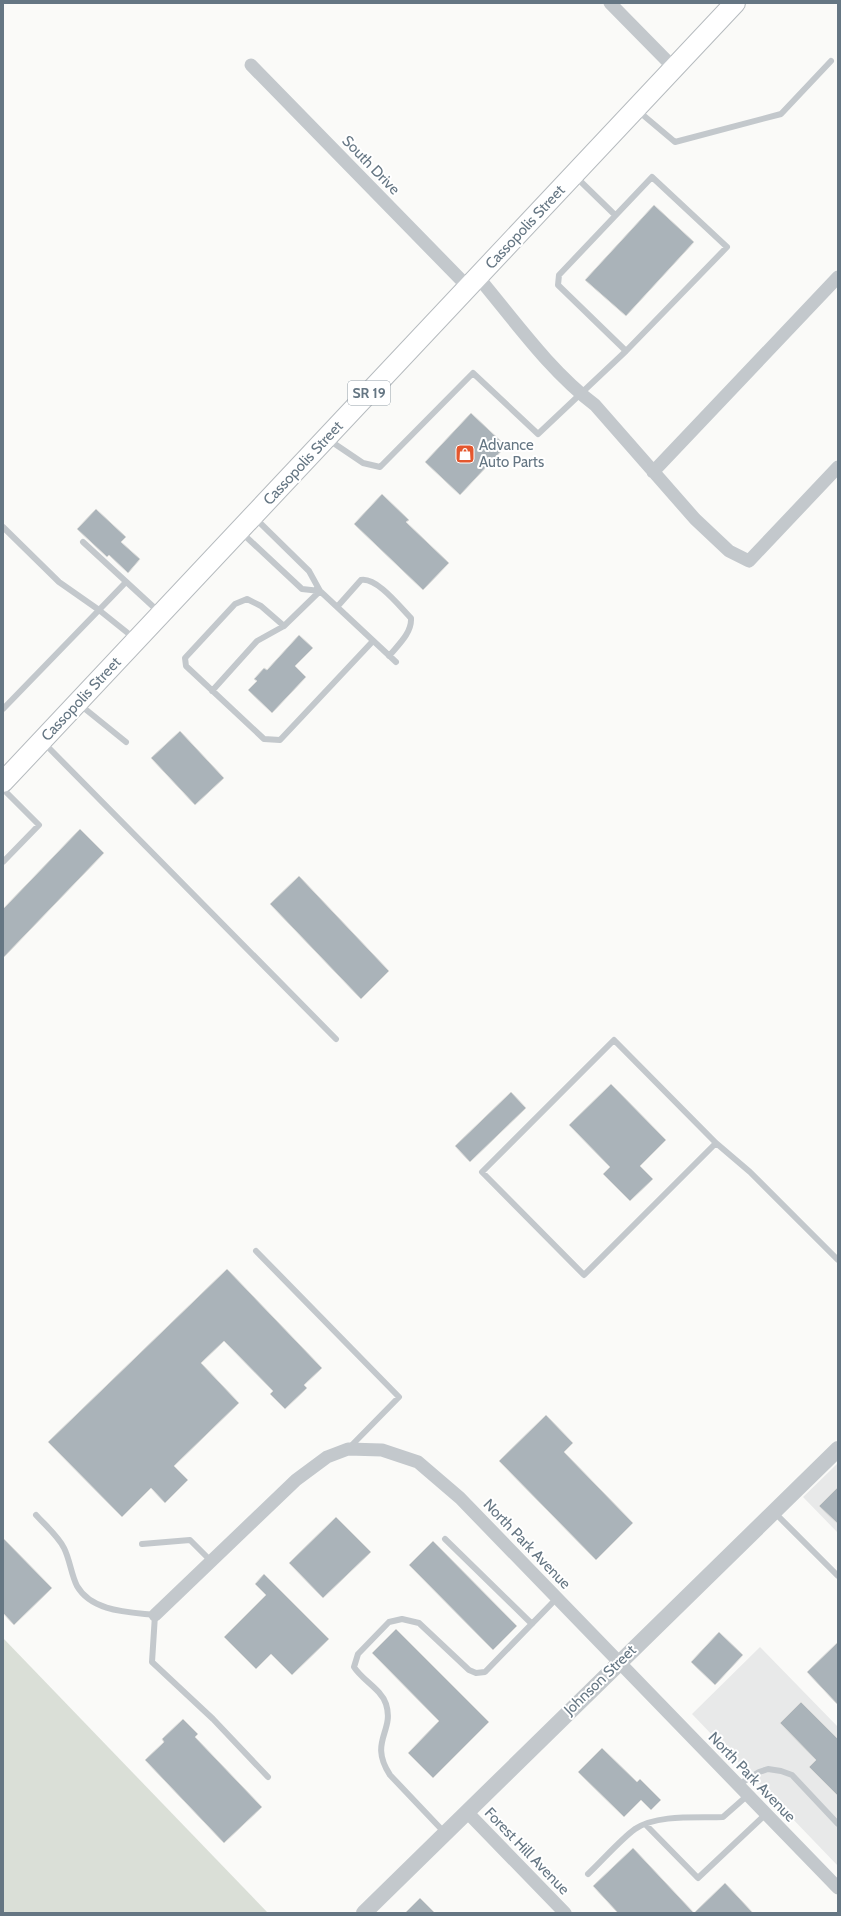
<svg xmlns="http://www.w3.org/2000/svg" width="841" height="1916" font-family="Cabin,sans-serif">
<style>
.built{fill:#e8e9e9}
.green{fill:#dadfd7}
.building{fill:#aab3b9;stroke:#dcdcda}
.lines{fill:none;stroke-linecap:round;stroke-linejoin:round}
.primary-casing{stroke:#b5babe;stroke-width:22}
.service{stroke:#c3c8cc;stroke-width:6}
.minor{stroke:#c3c8cc;stroke-width:13}
.tertiary{stroke:#c3c8cc;stroke-width:16}
.primary{stroke:#fff;stroke-width:20}
.labels{text-anchor:middle;stroke-width:4;stroke-linejoin:round;paint-order:stroke}
.shield{fill:#fff;stroke:#939fa8;stroke-width:1}
.shield-label{font-size:14px;font-weight:bold;fill:#657683}
.street-label{font-size:15px;fill:#657683;stroke:#fff}
.poi-label{font-size:15px;fill:#657683;stroke:#fff;text-anchor:start}
</style>
<rect width="100%" height="100%" fill="#fafaf8"/>
<!-- built -->
<path class="built" d="M 838,1463 L 838,1533 L 803,1497 Z
M 760,1647 L 838,1727 L 838,1866 L 692,1714 Z"/>
<!-- green -->
<path class="green" d="M 3,1638 L 268,1913 L 3,1913 Z"/>
<!-- building -->
<path class="building" d="M 654,205 L 694,242 L 626,316 L 585,280 Z
M 471,413 L 506,446 L 460,495 L 425,462 Z
M 382,494 L 409,520 L 406,522 L 449,563 L 423,590 L 354,524 Z
M 96,509 L 126,537 L 121,542 L 140,559 L 128,573 L 109,555 L 107,557 L 77,529 Z
M 299,635 L 313,648 L 295,666 L 306,677 L 272,713 L 248,690 L 257,681 L 254,679 L 264,668 L 267,670 Z
M 180,731 L 224,778 L 195,805 L 151,758 Z
M 80,829 L 104,853 L 3,958 L 3,909 Z
M 299,876 L 389,971 L 361,999 L 270,904 Z
M 611,1084 L 666,1140 L 640,1166 L 653,1179 L 630,1201 L 603,1174 L 610,1167 L 569,1125 Z
M 511,1092 L 526,1108 L 470,1162 L 455,1146 Z
M 227,1269 L 322,1368 L 304,1385 L 307,1388 L 285,1409 L 270,1394 L 273,1391 L 224,1341 L 201,1363 L 239,1403 L 174,1466 L 188,1480 L 165,1503 L 151,1488 L 122,1517 L 48,1442 Z
M 546,1415 L 573,1443 L 564,1452 L 633,1523 L 596,1560 L 499,1461 Z
M 838,1487 L 838,1524 L 819,1506 Z
M 336,1517 L 371,1552 L 323,1598 L 289,1563 Z
M 3,1538 L 52,1588 L 14,1625 L 3,1613 Z
M 433,1541 L 517,1626 L 493,1650 L 409,1565 Z
M 264,1574 L 329,1639 L 292,1675 L 271,1654 L 256,1669 L 224,1637 L 266,1595 L 255,1584 Z
M 396,1629 L 489,1722 L 433,1778 L 408,1753 L 439,1721 L 372,1653 Z
M 719,1632 L 743,1655 L 715,1685 L 691,1662 Z
M 838,1642 L 838,1705 L 807,1672 Z
M 801,1702 L 838,1739 L 838,1796 L 809,1767 L 816,1760 L 780,1723 Z
M 183,1719 L 198,1734 L 195,1737 L 262,1807 L 224,1843 L 145,1760 L 164,1742 L 162,1739 Z
M 602,1748 L 637,1782 L 640,1779 L 661,1800 L 651,1810 L 641,1800 L 624,1817 L 578,1772 Z
M 633,1848 L 694,1913 L 725,1883 L 753,1913 L 618,1913 L 593,1886 Z
M 420,1898 L 435,1913 L 405,1913 Z"/>
<g class="lines">
<defs>
<path id="primary" d="M 3,782 L 735,3"/>
</defs>
<!-- primary casing -->
<use href="#primary" class="primary-casing"/>
<!-- service -->
<path class="service" d="M 637,110 L 675,142 L 781,114 L 831,61
M 575,176 L 615,215
M 329,440 L 363,463 L 380,467 L 473,373 L 538,434 L 626,351 L 727,247 L 652,177 L 559,275 L 558,285 L 626,351
M 255,518 L 309,571 L 320,591 L 396,662
M 3,527 L 59,582 L 99,610 L 126,582
M 242,533 L 302,589 L 320,591
M 83,542 L 159,612
M 320,591 L 284,626 L 261,606 L 247,599 L 235,604 L 185,658 L 186,666 L 264,739 L 280,740 L 373,641
M 337,607 L 361,580 C 377,577 400,607 411,618 C 412,633 398,645 389,656
M 212,691 L 257,641 L 284,626
M 79,704 L 126,742
M 3,709 L 99,610 L 134,638
M 43,742 L 336,1039
M 3,789 L 39,825 L 3,862
M 716,1143 L 584,1275 L 482,1172 L 614,1040 L 716,1143 L 750,1172 L 838,1260
M 256,1251 L 399,1397 L 349,1448
M 775,1513 L 838,1576
M 36,1515 C 45,1525 58,1536 64,1548 C 70,1560 71,1574 77,1586 C 92,1612 129,1612 155,1615 L 152,1662 L 213,1719 L 268,1777
M 445,1539 L 532,1624
M 142,1544 L 190,1540 L 211,1561
M 738,1785 L 759,1772 L 768,1769 L 781,1771 L 792,1775 L 838,1824
M 646,1825 L 698,1878 L 766,1814
M 445,1833 L 390,1775 C 368,1741 395,1732 386,1704 C 381,1689 362,1680 354,1667 L 358,1654 L 389,1622 L 402,1619 L 419,1623 L 469,1670 L 476,1673 L 485,1672 L 557,1598
M 588,1874 C 602,1861 621,1839 635,1829 C 657,1814 698,1818 723,1817 L 748,1795"/>
<!-- minor -->
<path class="minor" d="M 610,3 L 674,68
M 251,65 L 468,287
M 478,277 C 515,321 549,370 595,405 L 695,519 L 729,551 L 749,561 L 838,467
M 653,472 L 838,277
M 155,1615 L 296,1480 L 327,1457 L 348,1449 L 382,1450 L 418,1462 L 460,1498 L 838,1888
M 467,1812 L 565,1913"/>
<!-- tertiary -->
<path class="tertiary" d="M 364,1913 L 838,1449"/>
<!-- primary -->
<use href="#primary" class="primary"/>
</g>
<!-- icons -->
<defs>
<symbol id="shop-square" viewBox="-11 -11 22 22"><rect x="-9" y="-9" width="18" height="18" rx="4" fill="#e4572e" stroke="#fff"/><path d="M-5-2.5h2.3a2.7 3.5 0 0 1 5.4 0H5L5.5 6h-11ZM-1.5-2.5h3a1.5 2.3 0 0 0-3 0Z" fill="#fff"/></symbol>
</defs>
<g fill-rule="evenodd">
<use href="#shop-square" x="454" y="443" width="22" height="22"/>
</g>
<g class="labels">
<!-- shield labels -->
<rect class="shield" x="348" y="381" width="42" height="24" rx="3"/>
<g class="shield-label">
<text x="369" y="398">SR 19</text>
</g>
<!-- street labels -->
<g class="street-label">
<text transform="translate(371 165) rotate(46)" y="5">South Drive</text>
<text transform="translate(525 227) rotate(-47)" y="5">Cassopolis Street</text>
<text transform="translate(303 463) rotate(-47)" y="5">Cassopolis Street</text>
<text transform="translate(81 699) rotate(-47)" y="5">Cassopolis Street</text>
<text transform="translate(527 1544) rotate(46)" y="5">North Park Avenue</text>
<text transform="translate(600 1680) rotate(-44)" y="5">Johnson Street</text>
<text transform="translate(752 1777) rotate(46)" y="5">North Park Avenue</text>
<text transform="translate(527 1851) rotate(46)" y="5">Forest Hill Avenue</text>
</g>
<!-- poi labels -->
<g class="poi-label">
<text x="479" y="450">Advance<tspan x="479" dy="17">Auto Parts</tspan></text>
</g>
</g>
<!-- border -->
<rect width="841" height="1916" fill="none" stroke="#657683" stroke-width="8"/>
</svg>
